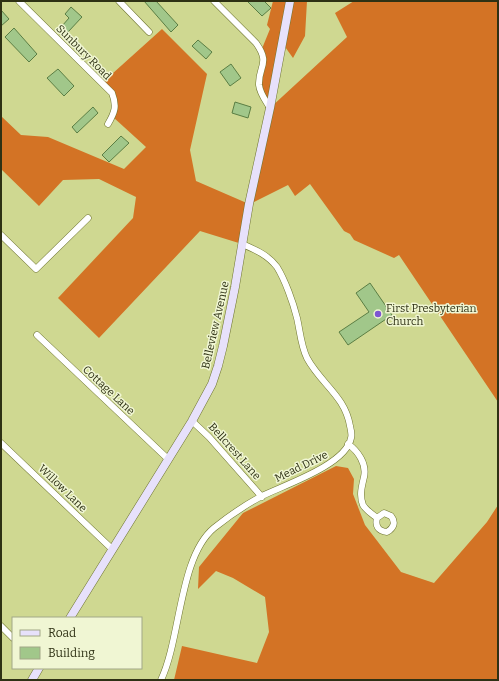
<svg xmlns="http://www.w3.org/2000/svg" width="499" height="681" font-family="Bitter,serif">
<style>
.forest{fill:#d37325}
.building{fill:#a1c78a;stroke:#5b7e44}
.lines{fill:none;stroke-linecap:round;stroke-linejoin:round}
.street-casing{stroke:#6e7430;stroke-width:7}
.secondary-casing{stroke:#6e7430;stroke-width:9}
.street{stroke:#fff;stroke-width:6}
.secondary{stroke:#e7e1fb;stroke-width:8}
.poi-dot{fill:#7d57d1;stroke:#f0f6d3;stroke-width:1.5}
.labels{text-anchor:middle;stroke-width:3;stroke-linejoin:round;paint-order:stroke}
.street-label{font-size:11px;fill:#2e3114;stroke:#f0f6d3}
.poi-label{font-size:11px;fill:#2e3114;stroke:#f0f6d3;text-anchor:start}
</style>
<rect width="100%" height="100%" fill="#cfd891"/>
<!-- forest -->
<path class="forest" d="M 273,1 L 307,1 L 305,36 L 293,58 L 283,44 L 270,108 L 347,37 L 335,13 L 354,1 L 498,1 L 498,402 L 399,255 L 394,258 L 354,240 L 350,234 L 344,231 L 310,184 L 295,196 L 288,185 L 250,204 L 242,244 L 200,231 L 99,338 L 58,298 L 133,218 L 136,197 L 99,179 L 63,180 L 39,206 L 1,169 L 1,116 L 21,135 L 48,137 L 124,169 L 146,147 L 113,117 L 116,103 L 102,83 L 162,29 L 207,74 L 190,150 L 196,181 L 249,204 L 270,108 L 262,95 L 261,51 L 270,29 L 267,25 Z
M 336,466 L 348,468 L 354,479 L 353,494 L 365,525 L 401,572 L 434,583 L 487,522 L 498,505 L 498,680 L 174,680 L 182,646 L 257,663 L 269,632 L 265,597 L 233,578 L 216,571 L 198,589 L 199,567 L 243,513 Z"/>
<!-- building -->
<path class="building" d="M 144,1 L 156,1 L 178,25 L 171,32 Z
M 247,1 L 264,1 L 271,8 L 262,16 Z
M 71,7 L 82,17 L 68,32 L 62,26 L 69,18 L 65,14 Z
M 1,10 L 9,19 L 1,26 Z
M 14,28 L 37,54 L 29,62 L 5,37 Z
M 198,40 L 212,52 L 206,59 L 192,46 Z
M 231,64 L 241,78 L 230,86 L 220,72 Z
M 58,69 L 74,86 L 64,96 L 47,78 Z
M 235,102 L 251,107 L 248,118 L 232,113 Z
M 93,107 L 98,113 L 77,133 L 72,127 Z
M 121,136 L 129,143 L 109,162 L 102,155 Z
M 370,283 L 392,315 L 348,345 L 339,332 L 369,312 L 356,293 Z"/>
<g class="lines">
<defs>
<path id="street" d="M 19,1 L 112,93 C 117,106 115,112 108,124
M 119,1 L 149,32
M 214,1 L 256,43 C 271,64 258,66 259,85 C 260,94 266,101 270,108
M 1,235 L 36,269 L 88,218
M 37,335 L 168,459
M 192,421 L 209,437 L 262,497
M 1,443 L 112,549
M 348,444 C 358,451 367,464 364,477 C 362,486 359,495 363,505 C 366,510 372,514 377,518 C 375,526 378,531 387,532 C 394,528 396,522 391,516 L 384,513 L 377,518
M 1,626 L 13,638
M 161,680 C 181,638 179,557 214,528 C 229,516 245,505 262,496 C 284,485 346,465 351,438 C 352,435 351,430 350,426 C 345,396 321,384 307,358 C 301,346 300,331 297,318 C 293,302 285,280 277,267 C 268,255 256,250 242,244"/>
<path id="secondary" d="M 70,618 L 192,421 L 212,384 L 218,366 L 223,346 L 235,287 L 249,204 L 270,108 L 290,1
M 32,680 L 39,668"/>
</defs>
<!-- street casing -->
<use href="#street" class="street-casing"/>
<!-- secondary casing -->
<use href="#secondary" class="secondary-casing"/>
<!-- street -->
<use href="#street" class="street"/>
<!-- secondary -->
<use href="#secondary" class="secondary"/>
</g>
<!-- markers -->
<circle class="poi-dot" cx="378" cy="314" r="4"/>
<g class="labels">
<!-- street labels -->
<g class="street-label">
<text transform="translate(84 52) rotate(45)" y="4">Sunbury Road</text>
<text transform="translate(215 325) rotate(-77)" y="4">Belleview Avenue</text>
<text transform="translate(109 390) rotate(43)" y="4">Cottage Lane</text>
<text transform="translate(235 451) rotate(48)" y="4">Bellcrest Lane</text>
<text transform="translate(301 466) rotate(-26)" y="4">Mead Drive</text>
<text transform="translate(63 488) rotate(44)" y="4">Willow Lane</text>
</g>
<!-- poi labels -->
<g class="poi-label">
<text x="386" y="312">First Presbyterian<tspan x="386" dy="13">Church</tspan></text>
</g>
</g>
<!-- border -->
<rect width="499" height="681" fill="none" stroke="#2e3114" stroke-width="4"/>
<!-- legend -->
<rect x="12" y="617" width="130" height="52" fill="#f0f6d3" stroke="#a2a787"/>
<rect x="20" y="630" width="20" height="6" fill="#e7e1fb" stroke="#a2a787"/>
<text x="48" y="637" font-size="12" fill="#2e3114">Road</text>
<rect x="20" y="647" width="20" height="12" fill="#a1c78a" stroke="#a2a787"/>
<text x="48" y="657" font-size="12" fill="#2e3114">Building</text>
</svg>
